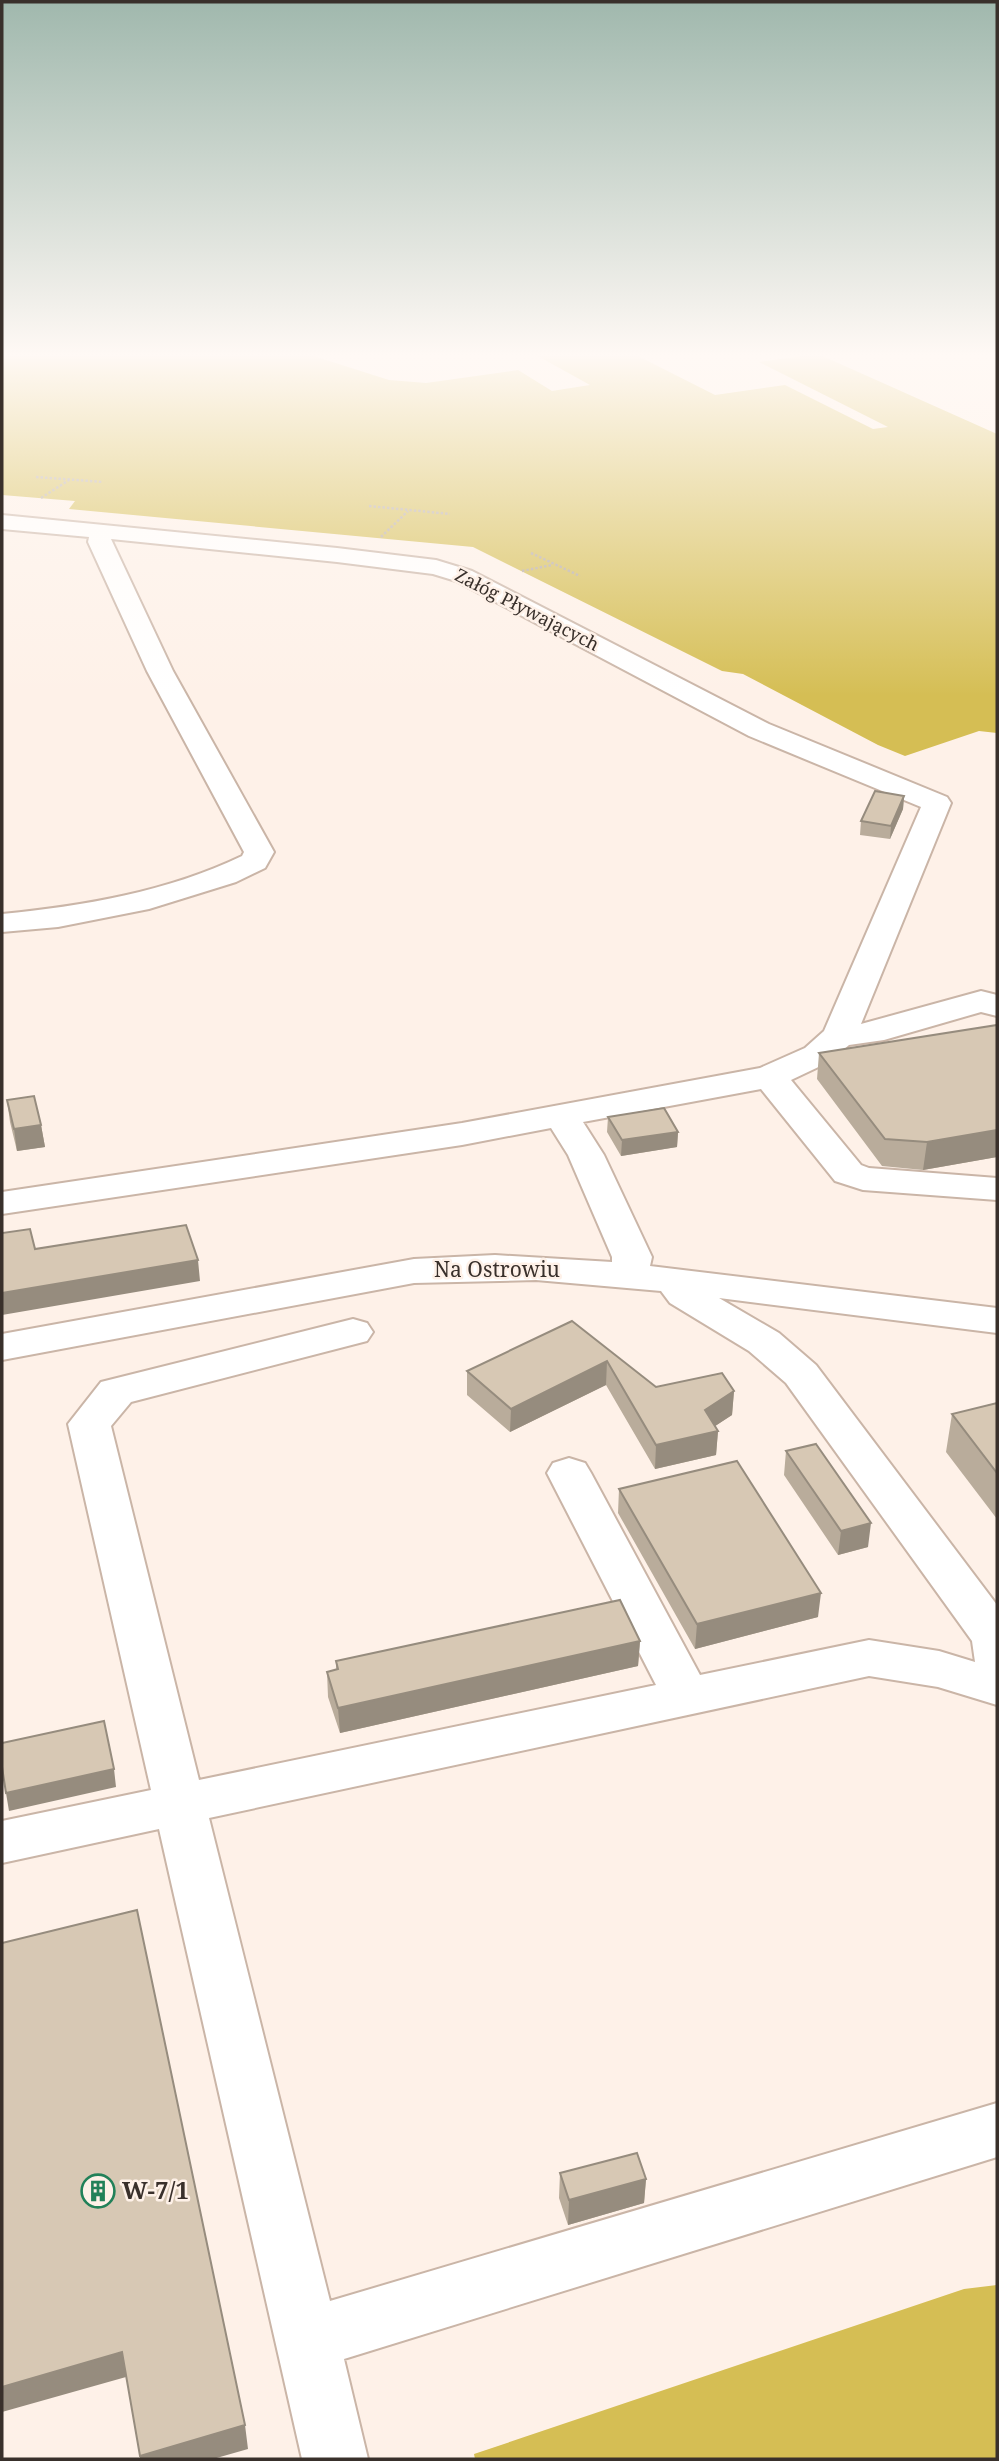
<svg xmlns="http://www.w3.org/2000/svg" width="999" height="2461" font-family="'Noto Serif',serif">
<style>
.water{fill:#d5be54}
.lines{fill:none;stroke-linecap:round;stroke-linejoin:round}
.minor-casing{stroke:#cab5a7;stroke-width:4}
.path{stroke:#b5aaa2;stroke-width:2.5;stroke-dasharray:2.5 2;stroke-linecap:butt}
.minor{fill:#fff;fill-rule:evenodd}
.wall{fill:#b9ac9b}
.shaded-wall{fill:#968c7e}
.building{fill:#d7c8b4;stroke:#968c7e;stroke-width:2}
.labels{text-anchor:middle;stroke-width:5;stroke-linejoin:round;paint-order:stroke}
.far-street-label{font-size:18px;fill:#39302b;stroke:#fef1e8}
.street-label{font-size:21px;fill:#39302b;stroke:#fef1e8}
.near-poi-label{font-size:24px;font-weight:bold;fill:#39302b;stroke:#fef1e8;text-anchor:start}
</style>
<rect width="100%" height="100%" fill="#fef1e8"/>
<!-- water -->
<path class="water" d="M 2,352 L 301,352 L 389,380 L 426,383 L 518,370 L 552,391 L 590,385 L 536,355 L 550,352 L 630,352 L 715,395 L 785,385 L 873,429 L 888,427 L 759,362 L 818,354 L 997,434 L 997,733 L 979,731 L 905,756 L 878,745 L 743,674 L 722,671 L 473,547 L 69,509 L 75,501 L 2,495 Z
M 997,2285 L 997,2459 L 475,2459 L 474,2454 L 964,2289 Z"/>
<g class="lines">
<defs>
<path id="minor" d="M 2,515 L 337,548 L 436,560 L 472,571 L 769,724 L 947,797 L 951,803 L 861,1024 L 981,991 L 997,995 L 997,1016 L 981,1012 L 884,1040 L 849,1045 L 829,1062 L 791,1080 L 861,1165 L 869,1168 L 997,1178 L 997,1200 L 863,1190 L 835,1181 L 761,1089 L 583,1122 L 604,1155 L 652,1257 L 650,1266 L 997,1308 L 997,1333 L 719,1298 L 779,1333 L 816,1365 L 997,1605 L 997,1705 L 938,1687 L 869,1676 L 209,1818 L 330,2301 L 997,2103 L 997,2157 L 344,2359 L 368,2459 L 302,2459 L 159,1829 L 2,1863 L 2,1821 L 151,1790 L 68,1424 L 101,1382 L 353,1319 L 367,1323 L 373,1332 L 367,1341 L 131,1402 L 111,1426 L 199,1780 L 656,1685 L 547,1473 L 553,1463 L 569,1458 L 585,1463 L 591,1473 L 700,1675 L 869,1640 L 939,1651 L 975,1662 L 972,1641 L 786,1383 L 749,1351 L 670,1303 L 661,1291 L 536,1280 L 414,1283 L 2,1360 L 2,1334 L 414,1259 L 495,1255 L 612,1262 L 612,1257 L 568,1155 L 551,1128 L 462,1145 L 2,1214 L 2,1192 L 462,1123 L 760,1068 L 805,1048 L 824,1031 L 921,807 L 749,736 L 456,581 L 433,574 L 337,562 L 111,539 L 173,671 L 274,852 L 265,868 L 236,882 L 149,909 L 58,927 L 2,932 L 2,914 C 83,906 167,892 242,856 L 244,852 L 147,671 L 88,542 L 89,537 L 2,529 Z"/>
</defs>
<!-- minor casing -->
<use href="#minor" class="minor-casing"/>
<!-- path -->
<path class="path" d="M 36,477 L 103,482
M 41,498 L 69,480
M 369,506 L 450,514
M 381,537 L 408,511
M 531,553 L 580,576
M 522,571 L 552,565"/>
<!-- minor -->
<use href="#minor" class="minor"/>
</g>
<!-- wall -->
<path class="wall" d="M 904,796 L 903,809 L 890,839 L 860,835 L 861,821 Z
M 997,1025 L 997,1157 L 923,1170 L 882,1166 L 817,1079 L 819,1053 Z
M 7,1100 L 41,1125 L 45,1147 L 17,1151 L 10,1122 Z
M 608,1117 L 678,1132 L 677,1147 L 621,1156 L 607,1132 Z
M 572,1321 L 656,1387 L 734,1391 L 732,1415 L 715,1426 L 718,1431 L 716,1455 L 655,1469 L 606,1385 L 510,1432 L 467,1395 L 467,1371 Z
M 997,1403 L 997,1519 L 946,1452 L 952,1414 Z
M 786,1451 L 868,1547 L 838,1555 L 784,1475 Z
M 619,1489 L 818,1617 L 695,1649 L 618,1513 Z
M 640,1641 L 638,1666 L 340,1733 L 328,1697 L 327,1672 L 336,1670 L 336,1661 Z
M 560,2173 L 646,2179 L 644,2203 L 568,2225 L 559,2198 Z"/>
<!-- shaded-wall -->
<path class="shaded-wall" d="M 904,796 L 903,809 L 890,839 L 891,826 Z
M 41,1125 L 45,1147 L 17,1151 L 14,1129 Z
M 997,1130 L 997,1157 L 923,1170 L 927,1142 Z
M 678,1132 L 677,1147 L 621,1156 L 622,1140 Z
M 198,1260 L 200,1281 L 2,1315 L 2,1293 Z
M 607,1361 L 606,1385 L 510,1432 L 511,1409 Z
M 734,1391 L 732,1415 L 703,1434 L 705,1410 Z
M 718,1431 L 716,1455 L 655,1469 L 656,1445 Z
M 871,1523 L 868,1547 L 838,1555 L 841,1531 Z
M 821,1593 L 818,1617 L 695,1649 L 697,1624 Z
M 640,1641 L 638,1666 L 340,1733 L 338,1708 Z
M 114,1769 L 116,1787 L 9,1811 L 6,1793 Z
M 646,2179 L 644,2203 L 568,2225 L 569,2200 Z
M 122,2352 L 126,2377 L 2,2412 L 2,2387 Z
M 245,2425 L 248,2449 L 213,2459 L 140,2459 L 140,2456 Z"/>
<!-- building -->
<path class="building" d="M 875,791 L 904,796 L 891,826 L 861,821 Z
M 997,1025 L 997,1130 L 927,1142 L 885,1139 L 819,1053 Z
M 34,1096 L 41,1125 L 14,1129 L 7,1100 Z
M 664,1108 L 678,1132 L 622,1140 L 608,1117 Z
M 186,1225 L 198,1260 L 2,1293 L 2,1233 L 30,1229 L 35,1249 Z
M 572,1321 L 656,1387 L 722,1373 L 734,1391 L 705,1410 L 718,1431 L 656,1445 L 607,1361 L 511,1409 L 467,1371 Z
M 997,1403 L 997,1473 L 952,1414 Z
M 816,1444 L 871,1523 L 841,1531 L 786,1451 Z
M 737,1461 L 821,1593 L 697,1624 L 619,1489 Z
M 620,1600 L 640,1641 L 338,1708 L 327,1672 L 338,1669 L 336,1661 Z
M 104,1721 L 114,1769 L 6,1793 L 2,1767 L 2,1743 Z
M 137,1910 L 245,2425 L 140,2456 L 122,2352 L 2,2387 L 2,1943 Z
M 637,2153 L 646,2179 L 569,2200 L 560,2173 Z"/>
<!-- sky -->
<linearGradient id="sky" x2="0" y2="1"><stop stop-color="#a0b8ad"/><stop offset="0.51" stop-color="#fff9f5"/><stop offset="1" stop-color="#fff9f5" stop-opacity="0"/></linearGradient>
<rect width="999" height="696" fill="url(#sky)"/>
<!-- icons -->
<defs>
<symbol id="building-ring" viewBox="-11 -11 22 22"><circle r="9.5" fill="#fef1e8" stroke="#228159" stroke-width="1.5"/><path d="M-4-6H4V6H1V3H-1V6H-4ZM-2.5-4.3h1.7v1.8h-1.7ZM.8-4.3h1.7v1.8H.8ZM-2.5-1h1.7V.8h-1.7ZM.8-1h1.7V.8H.8Z" fill="#228159"/></symbol>
</defs>
<g fill-rule="evenodd">
<use href="#building-ring" x="79" y="2172" width="38" height="38"/>
</g>
<g class="labels">
<!-- far-street labels -->
<g class="far-street-label">
<text transform="translate(527 610) rotate(27)" y="6">Załóg Pływających</text>
</g>
<!-- street labels -->
<g class="street-label">
<text x="497" y="1277">Na Ostrowiu</text>
</g>
<!-- near-poi labels -->
<g class="near-poi-label">
<text x="122" y="2199">W-7/1</text>
</g>
</g>
<!-- border -->
<rect width="999" height="2461" fill="none" stroke="#39302b" stroke-width="7"/>
</svg>
